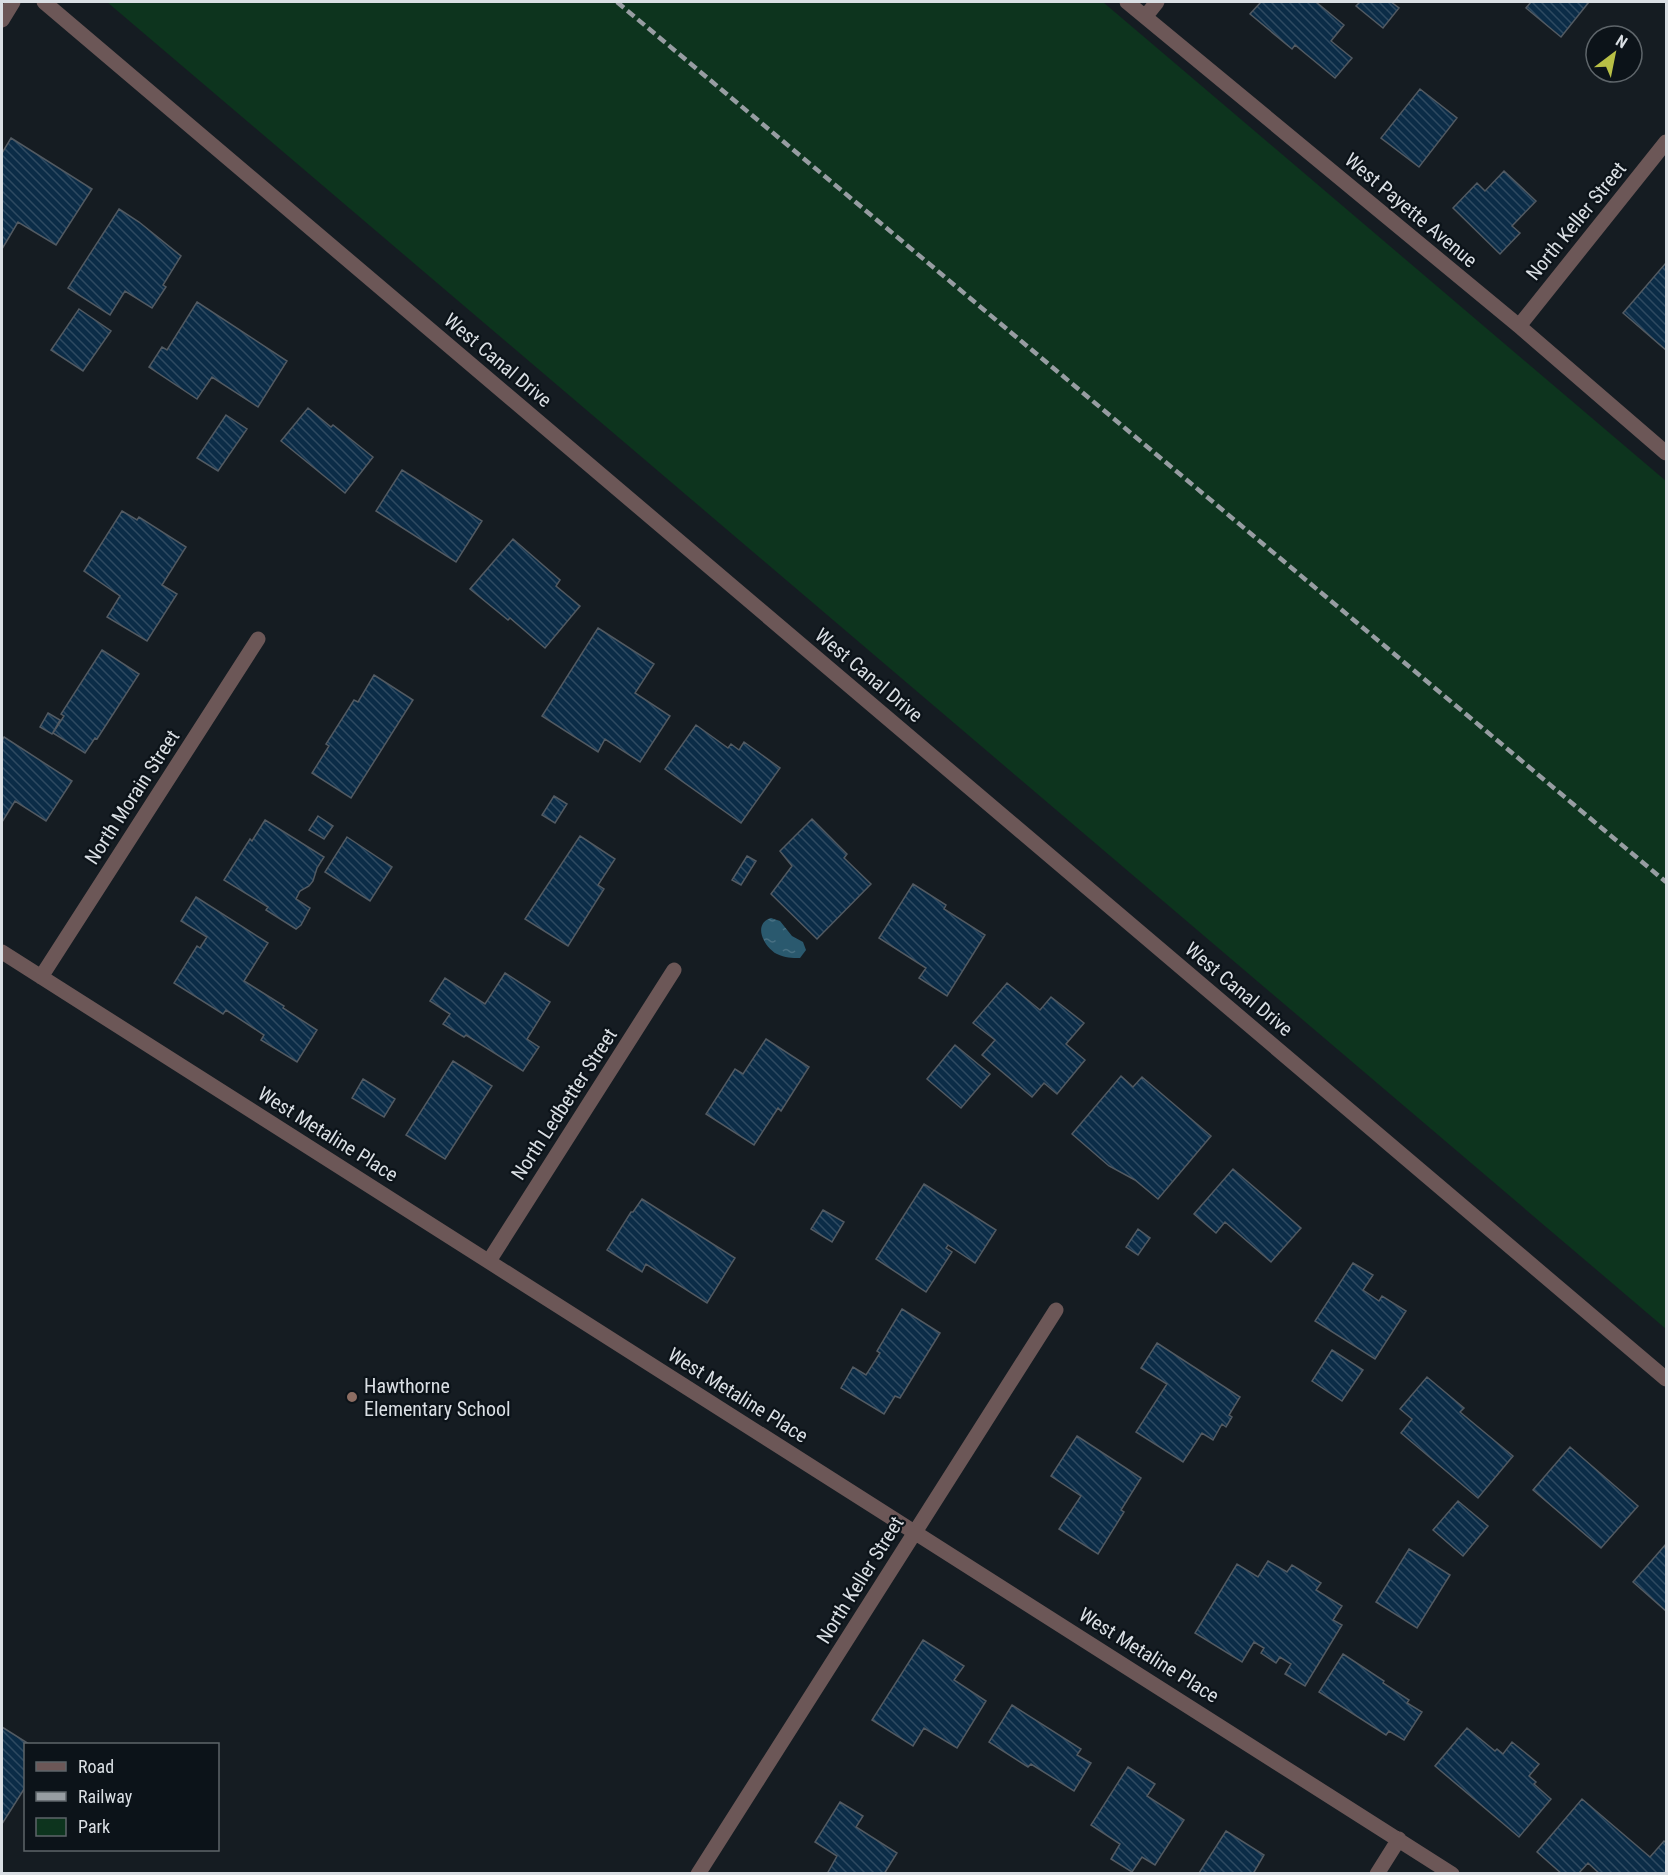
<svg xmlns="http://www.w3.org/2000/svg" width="1668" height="1875" font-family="'Roboto Condensed',sans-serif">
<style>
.green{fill:#0d341e}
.water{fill:url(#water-ripples)}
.building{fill:url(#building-back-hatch);stroke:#525a62;stroke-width:1.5}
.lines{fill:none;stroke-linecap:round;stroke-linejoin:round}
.minor{stroke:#6c5757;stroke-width:15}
.rail{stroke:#979da2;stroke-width:4.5;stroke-dasharray:9 4.5;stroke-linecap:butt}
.education-dot{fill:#8d6e63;stroke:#0c1319;stroke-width:2}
.labels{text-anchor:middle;stroke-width:4.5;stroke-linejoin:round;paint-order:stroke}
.street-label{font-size:20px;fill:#dadfe4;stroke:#0c1319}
.poi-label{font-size:20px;fill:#dadfe4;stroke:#0c1319;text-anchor:start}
</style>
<defs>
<pattern id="water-ripples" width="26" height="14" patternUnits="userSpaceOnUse" patternTransform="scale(1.5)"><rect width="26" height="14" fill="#2a596e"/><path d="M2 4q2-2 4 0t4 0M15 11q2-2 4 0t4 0" fill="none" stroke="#487083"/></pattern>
<pattern id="building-back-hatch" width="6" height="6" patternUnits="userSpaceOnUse" patternTransform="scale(1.5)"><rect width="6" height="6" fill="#0b2c47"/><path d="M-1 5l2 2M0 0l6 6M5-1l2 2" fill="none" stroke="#2e4a61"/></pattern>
</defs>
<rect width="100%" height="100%" fill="#151c22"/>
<!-- green -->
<path class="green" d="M 107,2 L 1103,2 L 1666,481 L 1666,1329 Z"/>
<!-- water -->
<path class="water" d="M 771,918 L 780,921 L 792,936 L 803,942 L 806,950 L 800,958 C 792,958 785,958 777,954 C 764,947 752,924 771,918 Z"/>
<!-- building -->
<path class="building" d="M 1261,2 L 1316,2 L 1344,25 L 1331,41 L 1352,58 L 1335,78 L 1295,45 L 1292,49 L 1250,14 Z
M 1360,2 L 1391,2 L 1399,8 L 1383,28 L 1356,6 Z
M 1531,2 L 1589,2 L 1561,37 L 1526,8 Z
M 1420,89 L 1457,118 L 1419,167 L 1381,138 Z
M 11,138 L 92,189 L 56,245 L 18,222 L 2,249 L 2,153 Z
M 1504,171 L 1536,201 L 1512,226 L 1520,233 L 1500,254 L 1453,208 L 1477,183 L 1485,191 Z
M 119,209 L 139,222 L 181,256 L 163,285 L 166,287 L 152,308 L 125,291 L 110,315 L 68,288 Z
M 1665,264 L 1666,265 L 1666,350 L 1623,313 Z
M 197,302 L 287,361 L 258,407 L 212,377 L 197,399 L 149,367 L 162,347 L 167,350 Z
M 79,309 L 111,331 L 83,371 L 51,350 Z
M 308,408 L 331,427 L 333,425 L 373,457 L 345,493 L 281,441 Z
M 226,415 L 247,429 L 218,471 L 197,458 Z
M 402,470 L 482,521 L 456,562 L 376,511 Z
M 122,511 L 137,520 L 139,517 L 186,547 L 162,585 L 177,594 L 147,641 L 107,617 L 120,596 L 84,571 Z
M 513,539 L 560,580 L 556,586 L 580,606 L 545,648 L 510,618 L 508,620 L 470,589 Z
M 598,628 L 654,664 L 635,693 L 670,716 L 640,762 L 605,739 L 598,752 L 542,716 Z
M 102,650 L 139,674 L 97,739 L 95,738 L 85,753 L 53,733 L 64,716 L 61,714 Z
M 374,675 L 413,700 L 351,798 L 312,773 L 329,746 L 326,744 L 354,700 L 358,702 Z
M 48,713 L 60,720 L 52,734 L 40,727 Z
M 696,725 L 728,748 L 731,744 L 739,750 L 744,742 L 780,768 L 741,823 L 665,769 Z
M 4,737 L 72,781 L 46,821 L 15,801 L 2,822 L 2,741 Z
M 554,796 L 567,804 L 555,823 L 542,815 Z
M 318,816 L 333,826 L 324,839 L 309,830 Z
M 812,819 L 847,854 L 844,858 L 871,884 L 817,939 L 771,894 L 792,866 L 780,851 Z
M 265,820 L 324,857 L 317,868 L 313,881 L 309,886 L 300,891 L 296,899 L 310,908 L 301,925 L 296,929 L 266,910 L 268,907 L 224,880 L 250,839 L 252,841 Z
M 580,836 L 615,859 L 598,885 L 604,889 L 568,946 L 525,919 Z
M 347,837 L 392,867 L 370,901 L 325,872 Z
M 747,856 L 756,861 L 741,885 L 732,880 Z
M 913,884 L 946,905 L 944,909 L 985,935 L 947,996 L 919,978 L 926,968 L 879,938 Z
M 196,897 L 268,943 L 244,981 L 284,1006 L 283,1008 L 317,1030 L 297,1062 L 261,1040 L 264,1035 L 226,1010 L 223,1014 L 174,983 L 197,946 L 200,948 L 207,937 L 181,921 Z
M 505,973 L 550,1002 L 527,1039 L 539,1047 L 523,1071 L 466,1035 L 464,1037 L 443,1024 L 450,1014 L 430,1001 L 445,978 L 485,1004 Z
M 1007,983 L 1040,1010 L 1051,997 L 1084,1023 L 1066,1044 L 1085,1060 L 1057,1094 L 1044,1083 L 1032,1097 L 982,1055 L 995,1040 L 973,1023 Z
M 766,1039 L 809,1067 L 781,1111 L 778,1108 L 754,1145 L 706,1114 L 735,1069 L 743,1074 Z
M 955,1045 L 990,1074 L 961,1108 L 927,1079 Z
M 453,1061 L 492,1086 L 445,1159 L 406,1135 Z
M 1121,1076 L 1133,1087 L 1142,1077 L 1211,1136 L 1158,1199 L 1135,1180 L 1109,1166 L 1072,1134 Z
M 363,1079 L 395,1099 L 384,1117 L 352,1098 Z
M 1233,1169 L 1301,1228 L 1271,1262 L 1225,1222 L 1216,1233 L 1194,1214 Z
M 924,1184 L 996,1230 L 975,1263 L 948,1245 L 946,1248 L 952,1252 L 926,1292 L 876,1259 Z
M 642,1199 L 735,1258 L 707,1303 L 646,1264 L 642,1272 L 607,1250 L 631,1212 L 633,1212 Z
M 823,1210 L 844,1222 L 832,1242 L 811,1229 Z
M 1138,1229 L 1150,1238 L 1138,1255 L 1126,1247 Z
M 1353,1263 L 1373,1275 L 1363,1290 L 1379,1301 L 1382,1296 L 1406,1311 L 1375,1359 L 1315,1321 Z
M 902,1309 L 940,1333 L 900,1398 L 895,1396 L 884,1414 L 841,1388 L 853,1367 L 866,1375 L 880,1353 L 877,1351 Z
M 1157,1343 L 1240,1397 L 1229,1415 L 1232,1417 L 1226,1427 L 1222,1424 L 1213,1440 L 1202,1433 L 1183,1462 L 1136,1432 L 1167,1384 L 1141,1368 Z
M 1332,1350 L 1363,1370 L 1342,1401 L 1312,1381 Z
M 1427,1377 L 1464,1408 L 1460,1412 L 1513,1456 L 1478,1498 L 1401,1433 L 1412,1419 L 1400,1409 Z
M 1077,1436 L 1141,1478 L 1121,1510 L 1124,1512 L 1098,1554 L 1059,1529 L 1081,1496 L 1051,1476 Z
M 1570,1447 L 1638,1506 L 1601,1548 L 1533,1490 Z
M 1458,1501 L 1488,1526 L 1463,1556 L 1433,1530 Z
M 1666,1544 L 1666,1611 L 1633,1582 Z
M 1409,1549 L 1450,1575 L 1417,1628 L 1376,1602 Z
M 1268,1561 L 1287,1572 L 1292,1565 L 1321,1583 L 1316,1590 L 1342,1606 L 1333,1620 L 1342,1625 L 1305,1686 L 1285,1674 L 1291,1664 L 1280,1657 L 1276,1663 L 1261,1653 L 1264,1648 L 1254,1642 L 1242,1662 L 1195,1633 L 1237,1564 L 1258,1577 Z
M 923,1640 L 964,1666 L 954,1680 L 986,1701 L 957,1748 L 924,1728 L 913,1746 L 872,1720 Z
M 1343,1654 L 1384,1681 L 1383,1683 L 1409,1700 L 1407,1703 L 1422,1712 L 1404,1740 L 1389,1731 L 1386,1735 L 1319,1692 Z
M 1012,1705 L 1081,1749 L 1077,1755 L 1091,1763 L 1074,1791 L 1031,1764 L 1028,1767 L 989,1742 Z
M 2,1727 L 29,1744 L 26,1744 L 26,1786 L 2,1824 Z
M 1467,1728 L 1495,1751 L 1497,1749 L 1503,1754 L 1512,1742 L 1539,1764 L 1529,1776 L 1536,1782 L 1534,1784 L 1551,1799 L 1519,1837 L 1435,1766 Z
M 1128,1767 L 1155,1784 L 1147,1796 L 1184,1820 L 1155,1865 L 1142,1857 L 1132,1872 L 1111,1859 L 1120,1844 L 1091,1825 Z
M 1582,1799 L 1650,1857 L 1664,1841 L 1666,1843 L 1666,1874 L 1600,1874 L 1588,1863 L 1578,1874 L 1562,1874 L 1537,1852 Z
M 840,1802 L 863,1816 L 856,1827 L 897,1853 L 884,1874 L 827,1874 L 837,1856 L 815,1842 Z
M 1226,1831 L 1264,1855 L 1253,1874 L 1199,1873 Z"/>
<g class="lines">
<!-- minor -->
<path class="minor" d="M 44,2 L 1666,1379
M 1127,2 L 1519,326 L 1666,453
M 1145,17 L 1157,2
M 2,20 L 13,2
M 1519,326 L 1666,142
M 2,952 L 1452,1874
M 41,977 L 258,639
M 489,1261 L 674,970
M 698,1874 L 1056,1310
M 1377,1874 L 1399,1839"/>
<!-- rail -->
<path class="rail" d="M 617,2 L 1666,882"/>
</g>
<!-- markers -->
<circle class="education-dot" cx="352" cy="1397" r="6"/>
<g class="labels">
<!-- street labels -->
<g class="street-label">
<text transform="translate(1411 210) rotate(40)" y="7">West Payette Avenue</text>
<text transform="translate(1576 221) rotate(-51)" y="7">North Keller Street</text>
<text transform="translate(498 360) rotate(40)" y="7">West Canal Drive</text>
<text transform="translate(869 675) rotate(40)" y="7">West Canal Drive</text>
<text transform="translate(132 797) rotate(-57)" y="7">North Morain Street</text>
<text transform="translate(1239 989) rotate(40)" y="7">West Canal Drive</text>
<text transform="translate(564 1104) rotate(-57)" y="7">North Ledbetter Street</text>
<text transform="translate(328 1134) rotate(32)" y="7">West Metaline Place</text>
<text transform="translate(738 1395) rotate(32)" y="7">West Metaline Place</text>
<text transform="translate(860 1580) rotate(-58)" y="7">North Keller Street</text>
<text transform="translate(1149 1655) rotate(32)" y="7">West Metaline Place</text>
</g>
<!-- poi labels -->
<g class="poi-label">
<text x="364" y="1393">Hawthorne<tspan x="364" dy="23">Elementary School</tspan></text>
</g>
</g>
<!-- border -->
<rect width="1668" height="1875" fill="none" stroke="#dadfe4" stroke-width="6"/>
<!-- legend -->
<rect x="24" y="1743" width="195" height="108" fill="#0c1319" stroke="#5e656a" stroke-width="1.5"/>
<rect x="36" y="1762" width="30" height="9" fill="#6c5757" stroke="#5e656a" stroke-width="1.5"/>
<text x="78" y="1773" font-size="18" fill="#dadfe4">Road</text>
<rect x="36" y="1792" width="30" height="9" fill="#979da2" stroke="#5e656a" stroke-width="1.5"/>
<text x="78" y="1803" font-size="18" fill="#dadfe4">Railway</text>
<rect x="36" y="1818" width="30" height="18" fill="#0d341e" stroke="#5e656a" stroke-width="1.5"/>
<text x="78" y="1833" font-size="18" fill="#dadfe4">Park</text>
<!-- north arrow -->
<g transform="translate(1614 54) rotate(32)"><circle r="28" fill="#0c1319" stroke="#5e656a" stroke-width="1.5"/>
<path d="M0-4.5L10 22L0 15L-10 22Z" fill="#b9c046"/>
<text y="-9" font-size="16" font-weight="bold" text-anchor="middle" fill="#dadfe4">N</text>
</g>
</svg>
